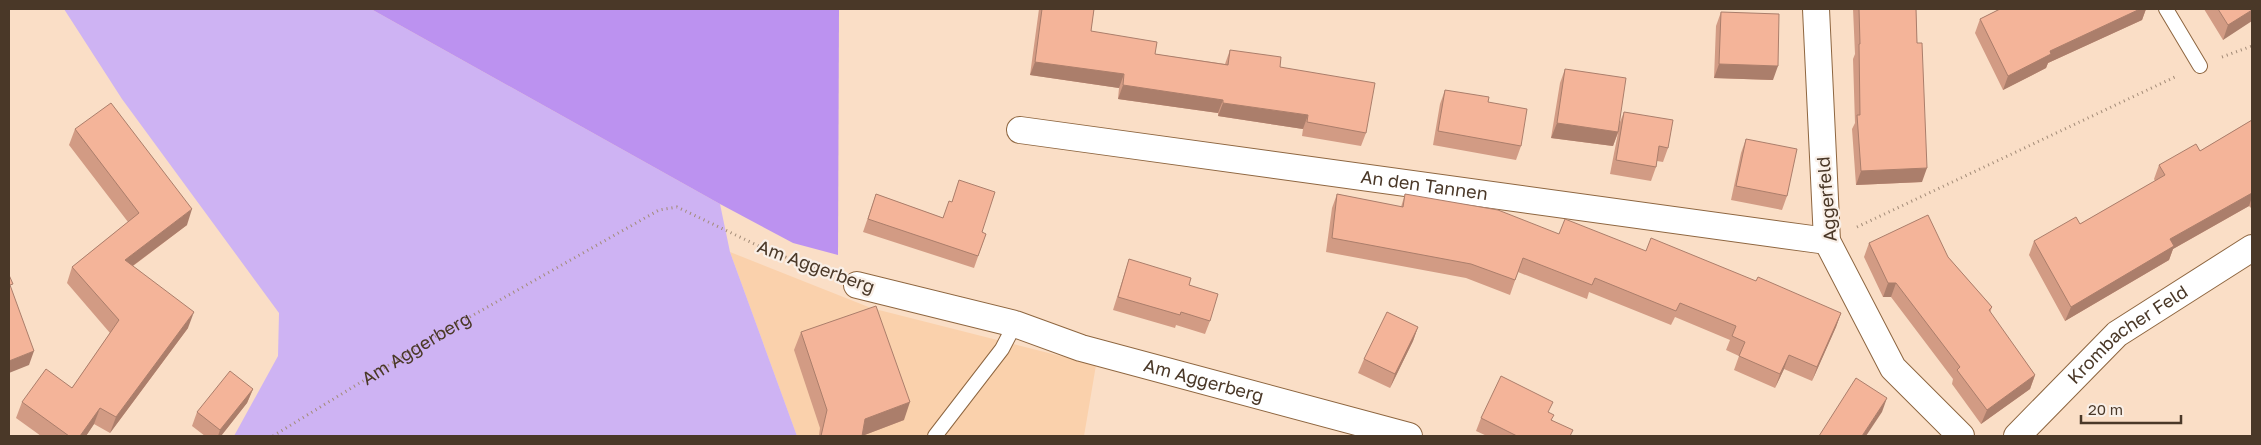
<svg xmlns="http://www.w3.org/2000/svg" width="2261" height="445" font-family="'Golos Text',sans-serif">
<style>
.built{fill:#fad1ac}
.green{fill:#ceb3f3}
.forest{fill:#bc92f0}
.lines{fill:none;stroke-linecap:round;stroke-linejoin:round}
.service-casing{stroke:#8e6640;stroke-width:16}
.minor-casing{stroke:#8e6640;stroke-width:28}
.path{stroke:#a28b77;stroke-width:3;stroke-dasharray:1 4;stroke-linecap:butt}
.service{stroke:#fff;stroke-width:14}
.minor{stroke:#fff;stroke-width:26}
.wall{fill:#d29b84}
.shaded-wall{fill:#ab7e6b}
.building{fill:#f4b499;stroke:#ab7e6b}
.labels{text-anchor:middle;stroke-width:4.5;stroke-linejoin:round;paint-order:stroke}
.street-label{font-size:18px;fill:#4a3828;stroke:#f9efe7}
</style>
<rect width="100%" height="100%" fill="#fadec6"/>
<!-- built -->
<path class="built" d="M 730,252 L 871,308 L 1096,365 L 1084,436 L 797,436 Z"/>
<!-- green -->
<path class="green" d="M 64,9 L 371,9 L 720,204 L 730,252 L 797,436 L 234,436 L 278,356 L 279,313 L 122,99 Z"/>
<!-- forest -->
<path class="forest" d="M 371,9 L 839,9 L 838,255 L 793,243 L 720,204 Z"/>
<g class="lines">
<defs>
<path id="service" d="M 2166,9 L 2200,66
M 935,436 L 1002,349 L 1015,324"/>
<g id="minor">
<path d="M 1816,9 L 1827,241 L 1893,368 L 1961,436"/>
<path id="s2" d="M 1020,130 L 1827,241"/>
<path id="s3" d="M 857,285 L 1015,324 L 1081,348 L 1409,436"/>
<path id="s4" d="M 2017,436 L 2117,334 L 2252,248"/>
</g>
</defs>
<!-- service casing -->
<use href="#service" class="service-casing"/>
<!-- minor casing -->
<use href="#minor" class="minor-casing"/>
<!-- path -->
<g class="path">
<path d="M 2222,57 L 2252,46"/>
<path d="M 1857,227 L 2177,76"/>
<path id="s1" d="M 273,436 L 438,335 L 659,210 L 677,207 L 765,249 L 829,274"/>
</g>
<!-- service -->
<use href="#service" class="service"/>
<!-- minor -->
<use href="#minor" class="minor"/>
</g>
<!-- wall -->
<path class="wall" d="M 1039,9 L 1094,9 L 1091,31 L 1155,54 L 1225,64 L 1230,50 L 1280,67 L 1366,133 L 1361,146 L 1302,136 L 1303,129 L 1218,116 L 1218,113 L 1118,99 L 1119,88 L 1030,75 Z
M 1853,9 L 1916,9 L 1922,182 L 1856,185 L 1852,129 L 1855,123 L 1853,59 L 1855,54 Z
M 2000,9 L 2146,9 L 2142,20 L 2048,63 L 2046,68 L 2003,90 L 1975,33 L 1980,19 Z
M 2204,9 L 2252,9 L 2223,40 Z
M 1721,12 L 1773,80 L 1714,78 L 1716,26 Z
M 1565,69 L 1618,127 L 1624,112 L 1668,148 L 1663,162 L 1657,161 L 1656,167 L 1651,181 L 1610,174 L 1618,133 L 1613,146 L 1551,138 L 1560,83 Z
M 1445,90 L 1488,102 L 1521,146 L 1516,160 L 1433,145 L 1440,104 Z
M 2252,120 L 2252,207 L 2251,208 L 2249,206 L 2173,249 L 2169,260 L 2065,321 L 2029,255 L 2034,241 L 2080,224 L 2155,181 L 2154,179 L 2159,165 L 2200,151 Z
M 75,129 L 187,225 L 133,266 L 188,328 L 110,433 L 94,424 L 86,436 L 41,436 L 16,418 L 22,402 L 72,388 L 110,333 L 67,283 L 72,267 L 128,222 L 69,145 Z
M 1746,139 L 1787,196 L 1782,210 L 1731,200 L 1741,153 Z
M 959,180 L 982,232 L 986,234 L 974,268 L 863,232 L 876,194 L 943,218 L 952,202 Z
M 1337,194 L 1401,207 L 1405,194 L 1559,234 L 1646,251 L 1756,281 L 1841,313 L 1836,327 L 1812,381 L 1784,369 L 1775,388 L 1734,370 L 1739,356 L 1726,350 L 1730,340 L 1675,317 L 1671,325 L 1589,292 L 1587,299 L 1518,272 L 1510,295 L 1466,278 L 1326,252 L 1332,208 Z
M 1869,243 L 1948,257 L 1992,307 L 1990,313 L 2035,375 L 2030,389 L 1981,424 L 1952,384 L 1953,379 L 1891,297 L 1883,297 L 1864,257 Z
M 1129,259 L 1189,285 L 1210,321 L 1205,334 L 1176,325 L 1175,328 L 1113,310 Z
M 1418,327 L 1413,341 L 1390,388 L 1358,373 L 1364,359 Z
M 801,332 L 904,420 L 862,436 L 819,436 L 820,428 L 794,350 Z
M 253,389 L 247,403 L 221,436 L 205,436 L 192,426 L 197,412 Z
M 1549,412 L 1552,420 L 1571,436 L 1487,436 L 1476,431 L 1481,418 Z"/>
<!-- shaded-wall -->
<path class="shaded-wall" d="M 2140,9 L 2146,9 L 2142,20 L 2048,63 L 2046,68 L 2003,90 L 2008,76 L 2050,51 Z
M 2252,10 L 2252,21 L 2223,40 L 2228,25 Z
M 1035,62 L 1124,74 L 1119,88 L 1030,75 Z
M 1719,64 L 1778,66 L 1773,80 L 1714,78 Z
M 1123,85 L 1223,100 L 1218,113 L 1118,99 Z
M 1223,103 L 1308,115 L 1303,129 L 1218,116 Z
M 1557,123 L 1618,132 L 1613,146 L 1551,138 Z
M 1927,168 L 1922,182 L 1856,185 L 1861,171 Z
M 2252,193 L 2252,197 L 2249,206 L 2173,249 L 2169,260 L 2065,321 L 2071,307 L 2170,239 Z
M 192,209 L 187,225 L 119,276 L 125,260 Z
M 1888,283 L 1896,283 L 1891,297 L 1883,297 Z
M 194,312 L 188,328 L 110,433 L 116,417 Z
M 1841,313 L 1836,327 L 1812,381 L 1817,367 Z
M 1418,327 L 1413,341 L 1390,388 L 1395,374 Z
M 34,351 L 29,365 L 9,373 L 9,361 Z
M 1789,355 L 1784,369 L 1775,388 L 1780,374 Z
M 2035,375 L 2030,389 L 1981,424 L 1987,410 Z
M 253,389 L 247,403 L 221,436 L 218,436 L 220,430 Z
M 1887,398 L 1882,412 L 1866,436 L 1862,436 Z
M 910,402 L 904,420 L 862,436 L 865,419 Z
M 100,408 L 94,424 L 86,436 L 80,436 Z"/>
<!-- building -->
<path class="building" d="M 1042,9 L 1094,9 L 1091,31 L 1157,42 L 1155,54 L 1228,65 L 1230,50 L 1281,57 L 1280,67 L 1375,83 L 1366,133 L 1307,122 L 1308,115 L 1223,103 L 1223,100 L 1123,85 L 1124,74 L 1035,62 Z
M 1859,9 L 1916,9 L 1917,43 L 1922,43 L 1927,168 L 1861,171 L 1857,115 L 1860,115 L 1859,44 L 1860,44 Z
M 2000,9 L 2140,9 L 2050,51 L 2051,54 L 2008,76 L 1980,19 Z
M 2218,9 L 2252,9 L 2252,10 L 2228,25 Z
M 1721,12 L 1779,14 L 1778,66 L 1719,64 Z
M 1565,69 L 1626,78 L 1618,132 L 1557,123 Z
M 1445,90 L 1489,97 L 1488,102 L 1527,109 L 1521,146 L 1438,131 Z
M 111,103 L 192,209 L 125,260 L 194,312 L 116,417 L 100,408 L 80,436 L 69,436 L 22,402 L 46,369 L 72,388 L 119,320 L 72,267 L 139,213 L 75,129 Z
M 1624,112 L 1673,120 L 1668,148 L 1659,146 L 1656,167 L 1616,160 Z
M 2252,120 L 2252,193 L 2170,239 L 2174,246 L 2071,307 L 2034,241 L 2076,217 L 2080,224 L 2165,175 L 2159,165 L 2196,144 L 2200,151 Z
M 1746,139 L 1797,149 L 1787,196 L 1736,186 Z
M 959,180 L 995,192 L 982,232 L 986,234 L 978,256 L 868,219 L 876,194 L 943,218 L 949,201 L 952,202 Z
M 1337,194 L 1403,207 L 1405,194 L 1498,210 L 1559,234 L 1565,219 L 1646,251 L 1651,238 L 1756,281 L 1758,277 L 1841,313 L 1817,367 L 1789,355 L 1780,374 L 1739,356 L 1745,342 L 1732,336 L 1736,326 L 1680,303 L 1676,311 L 1595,278 L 1592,285 L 1523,258 L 1515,280 L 1471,264 L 1332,238 Z
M 1928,215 L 1948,257 L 1992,307 L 1989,310 L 2035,375 L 1987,410 L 1957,370 L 1960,367 L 1896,283 L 1888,283 L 1869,243 Z
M 1129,259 L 1191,278 L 1189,285 L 1218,294 L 1210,321 L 1181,312 L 1180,315 L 1118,297 Z
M 9,275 L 13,284 L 10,285 L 34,351 L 9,361 Z
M 876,306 L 910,402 L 865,419 L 862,436 L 821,436 L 827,410 L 801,332 Z
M 1387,312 L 1418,327 L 1395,374 L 1364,359 Z
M 230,371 L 253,389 L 220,430 L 197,412 Z
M 1501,376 L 1553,402 L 1548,412 L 1554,415 L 1551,420 L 1573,430 L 1570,436 L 1517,436 L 1481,418 Z
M 1856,378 L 1887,398 L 1862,436 L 1819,436 Z"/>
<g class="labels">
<!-- street labels -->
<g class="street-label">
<text dy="6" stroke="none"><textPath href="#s2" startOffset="408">An den Tannen</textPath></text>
<text transform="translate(1827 199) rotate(-95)" y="6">Aggerfeld</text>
<text transform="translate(816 267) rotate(20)" y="6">Am Aggerberg</text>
<text dy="6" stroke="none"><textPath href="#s4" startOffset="151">Krombacher Feld</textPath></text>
<text dy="6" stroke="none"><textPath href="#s1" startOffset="168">Am Aggerberg</textPath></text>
<text dy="6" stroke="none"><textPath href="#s3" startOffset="360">Am Aggerberg</textPath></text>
</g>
</g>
<!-- border -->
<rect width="2261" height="445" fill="none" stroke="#4a3828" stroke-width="20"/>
<!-- scale -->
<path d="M2081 415v8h100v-8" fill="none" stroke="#4a3828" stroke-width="2.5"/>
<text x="2088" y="415" font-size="15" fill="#4a3828" stroke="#f9efe7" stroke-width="4" paint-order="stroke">20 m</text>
</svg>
